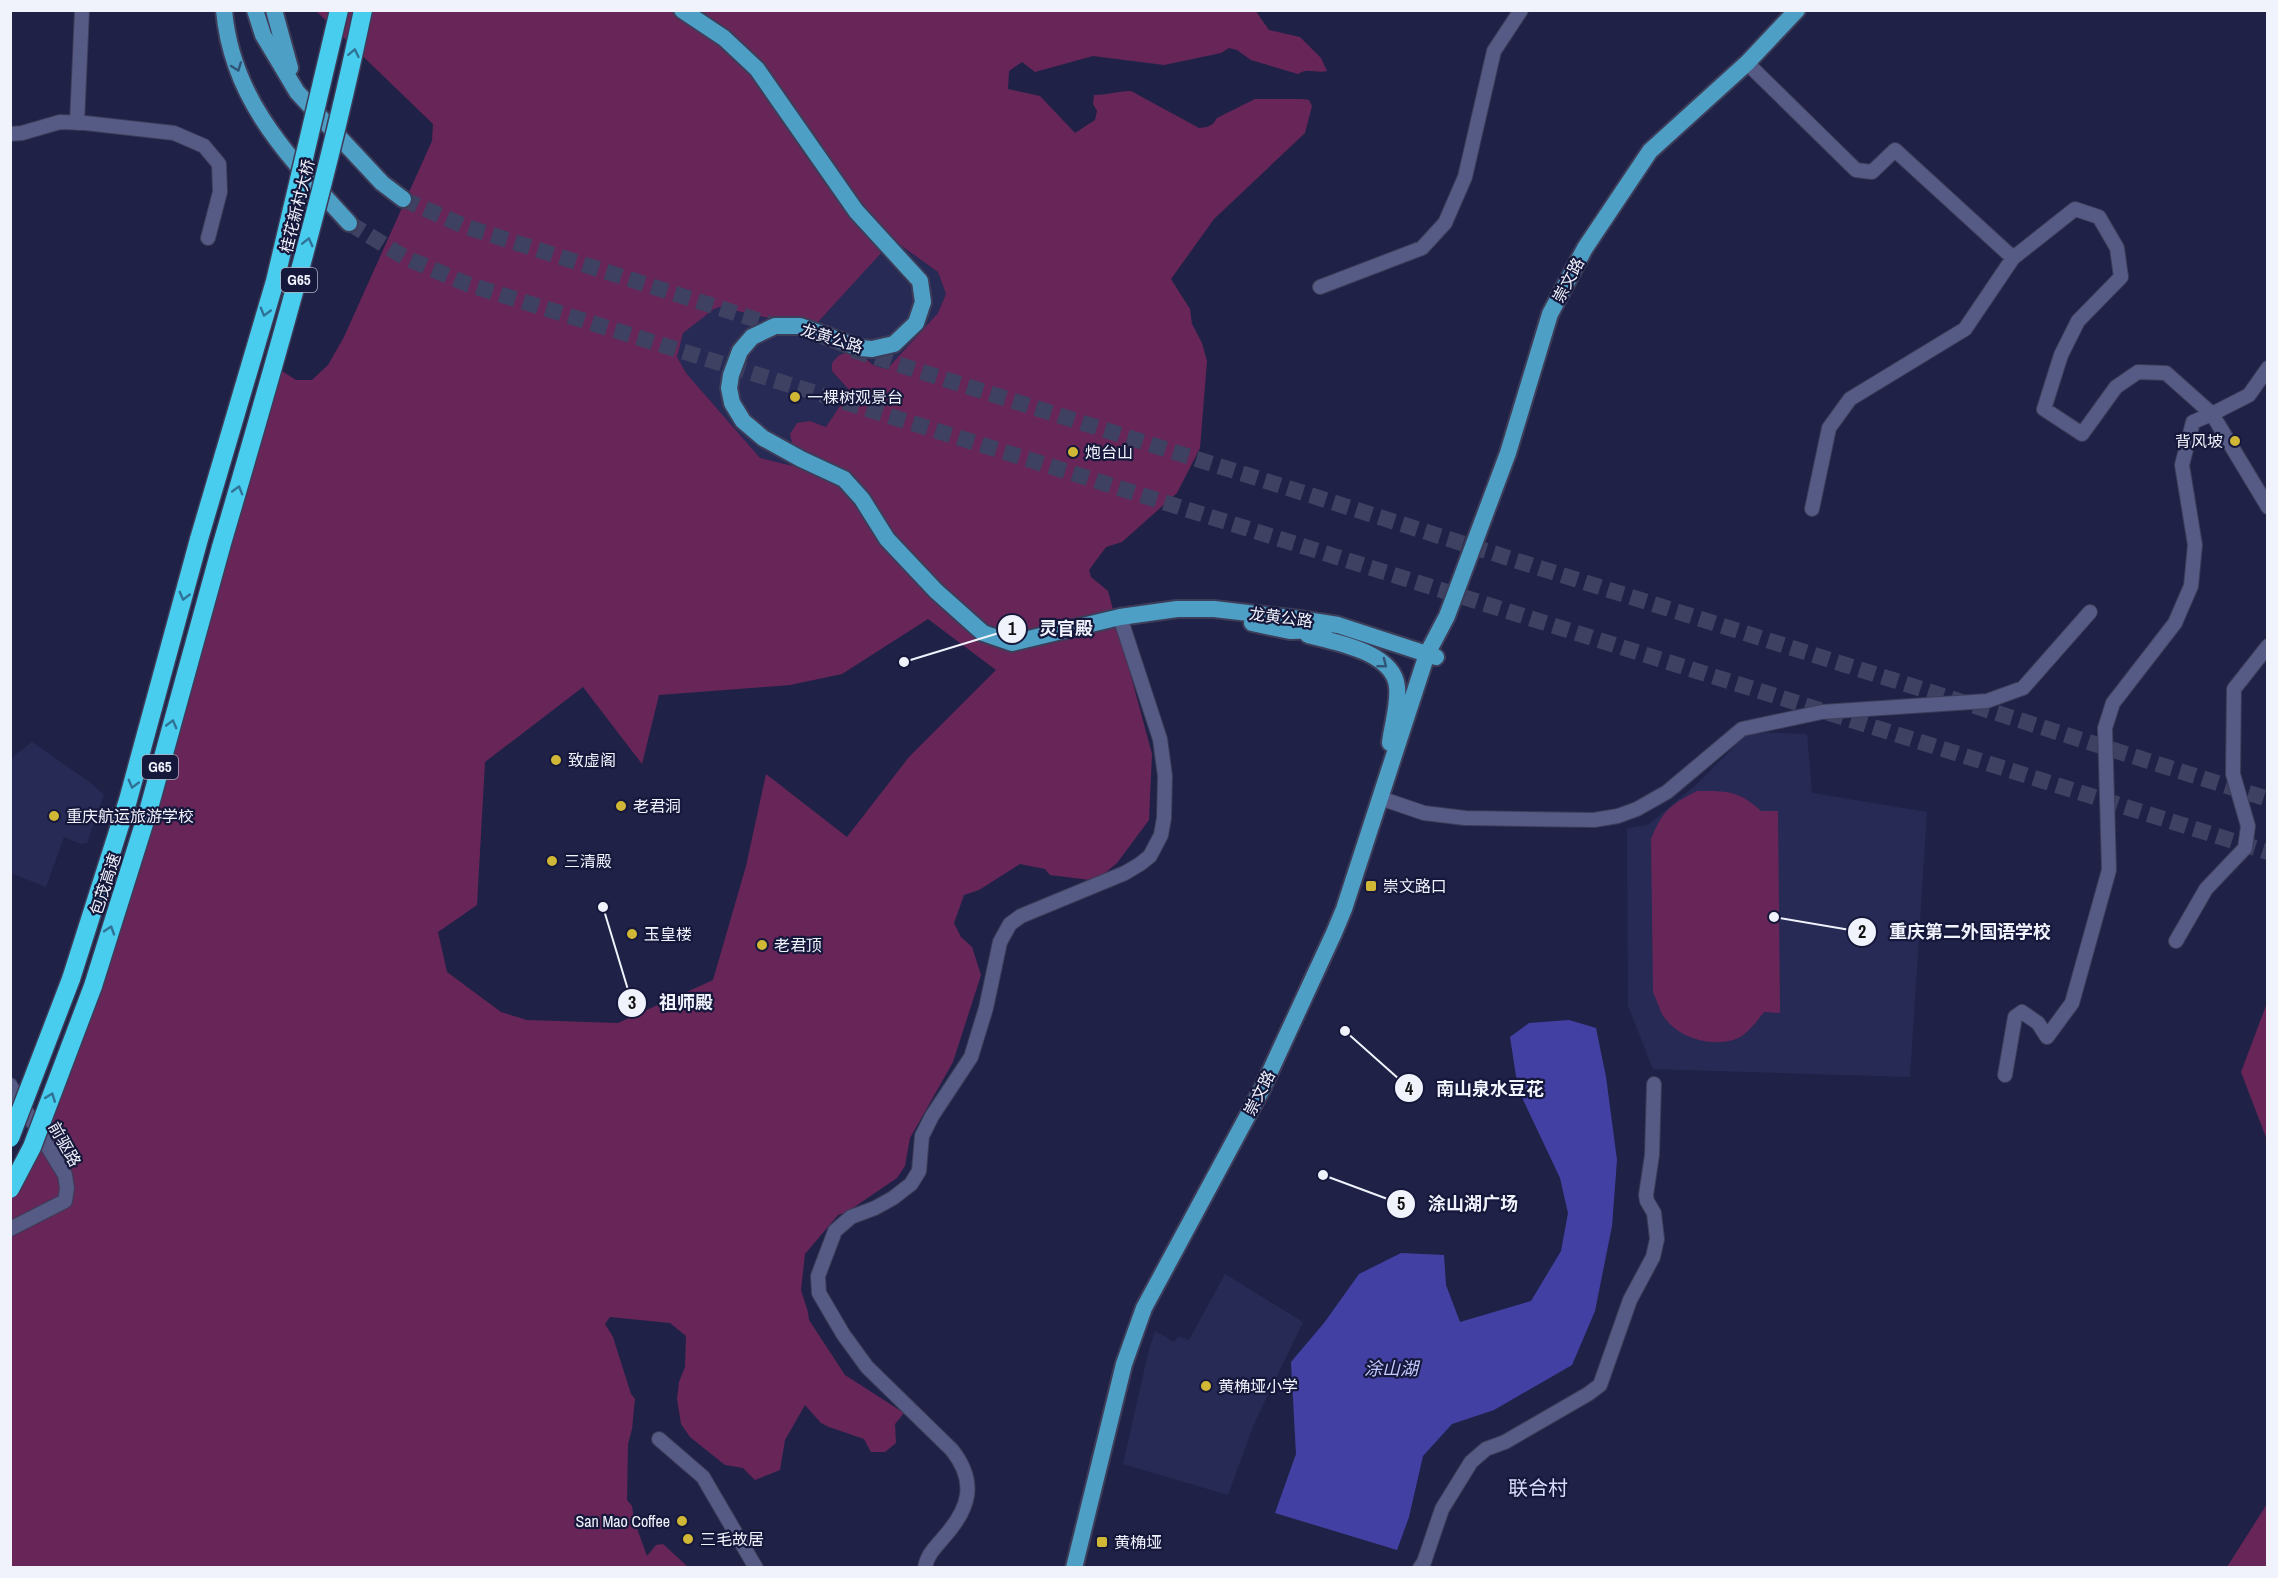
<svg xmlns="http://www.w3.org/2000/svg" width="2278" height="1578" font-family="'Archivo Narrow','Noto Sans SC',sans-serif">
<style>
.built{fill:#272a55}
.green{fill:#682658;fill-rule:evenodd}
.water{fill:#4241a3}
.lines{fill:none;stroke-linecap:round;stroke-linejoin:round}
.major-tunnel{stroke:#3e4161;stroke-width:16;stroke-dasharray:16 8;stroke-linecap:butt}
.minor-casing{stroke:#3d3c59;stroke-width:16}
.major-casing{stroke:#3d3c59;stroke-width:20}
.highway-casing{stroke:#3d3c59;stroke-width:21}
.minor{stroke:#565b85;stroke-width:14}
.major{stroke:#4e9fc5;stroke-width:16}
.highway{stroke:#48cdef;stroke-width:18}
.highway-bridge-casing{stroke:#3d3c59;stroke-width:21;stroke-linecap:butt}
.highway-bridge{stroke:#48cdef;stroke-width:18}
.oneway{stroke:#2f7295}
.oneway2{stroke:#2f5579}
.poi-dot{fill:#d0b736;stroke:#16183b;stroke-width:2}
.labels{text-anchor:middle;stroke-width:4.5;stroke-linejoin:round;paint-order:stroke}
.shield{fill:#16183b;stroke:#afb1c2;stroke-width:1.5}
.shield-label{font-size:15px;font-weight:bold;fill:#f0f2fc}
.street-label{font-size:16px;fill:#f0f2fc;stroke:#16183b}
.poi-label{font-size:16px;fill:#f0f2fc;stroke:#16183b;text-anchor:start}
.water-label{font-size:18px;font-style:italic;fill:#c2cafe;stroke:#16183b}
.quarter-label{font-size:20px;fill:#d7dcfa;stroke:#16183b}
.leader{fill:none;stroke:#f0f2fc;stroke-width:2}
.callout-dot{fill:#f0f2fc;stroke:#16183b;stroke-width:2}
.mark-label{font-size:18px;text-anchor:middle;font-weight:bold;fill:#111}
.callout-label{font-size:18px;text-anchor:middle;font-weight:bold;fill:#f0f2fc;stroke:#16183b;stroke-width:4.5;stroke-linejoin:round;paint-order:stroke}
</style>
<rect width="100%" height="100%" fill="#1f2246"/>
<!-- built -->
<path class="built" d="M 892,240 L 938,272 L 946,294 L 938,313 L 888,368 L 878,369 L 862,353 L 832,371 L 850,391 L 826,427 L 810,421 L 790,434 L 796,460 L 793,466 L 760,458 L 686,373 L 677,357 L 682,333 L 714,309 L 720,307 L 804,326 L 818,322 Z
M 1749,732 L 1807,734 L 1812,793 L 1927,812 L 1910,1077 L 1653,1069 L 1628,1006 L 1627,828 L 1648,825 L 1698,783 Z
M 32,742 L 91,783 L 104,795 L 87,843 L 81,844 L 64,837 L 46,887 L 11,873 L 11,761 L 15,755 Z
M 1225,1274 L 1303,1322 L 1254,1424 L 1228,1495 L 1123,1464 L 1149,1349 L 1155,1331 L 1174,1342 L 1179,1336 L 1189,1340 Z"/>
<!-- green -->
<path class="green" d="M 1255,10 L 1269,30 L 1300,37 L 1321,58 L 1327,71 C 1316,74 1308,67 1298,74 L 1251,60 L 1237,50 L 1229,48 L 1221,53 L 1164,65 L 1093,56 L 1035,72 L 1022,62 L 1009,71 L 1008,89 L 1040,96 L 1075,133 L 1095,120 L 1097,111 L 1093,104 L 1094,95 C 1107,95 1118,91 1131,91 L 1199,128 L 1207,127 L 1213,124 L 1217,118 L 1255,99 L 1302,99 L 1309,100 L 1312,106 L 1305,133 L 1214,219 L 1171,279 L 1190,309 L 1192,324 L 1202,343 L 1207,361 L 1200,448 L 1177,493 L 1122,542 L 1106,547 L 1089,570 L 1091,577 L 1108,591 L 1152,754 L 1149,820 L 1117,863 L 1105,873 L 1090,880 L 1050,875 L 1045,869 L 1020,864 L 979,890 L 964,895 L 954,923 L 961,937 L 972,947 L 981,975 L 953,1062 L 910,1138 L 905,1166 L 897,1178 L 847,1212 L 838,1215 L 805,1254 L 801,1290 L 808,1312 L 809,1320 L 845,1375 L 904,1413 L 895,1424 L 896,1443 L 885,1452 L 871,1452 L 864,1439 L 829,1427 L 821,1423 L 805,1405 L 785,1440 L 780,1470 L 755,1480 L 743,1468 L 725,1465 L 690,1437 L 681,1424 L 677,1399 L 679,1382 L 685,1367 L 686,1336 L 670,1323 L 610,1317 L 605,1324 L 613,1337 L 631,1394 L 635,1399 L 632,1429 L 628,1444 L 627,1500 L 632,1506 L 634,1520 L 647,1556 L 656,1545 L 663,1544 L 688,1567 L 11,1567 L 10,1192 L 105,961 L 208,600 L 282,371 L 296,380 L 312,380 L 328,365 L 344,337 L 432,141 L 433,124 L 316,11 ZM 893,240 L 938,272 L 946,294 L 938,313 L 888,368 C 873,369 866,360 859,347 L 838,356 L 832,363 L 832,371 L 850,391 L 826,427 L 810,421 L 797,423 L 790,434 L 796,460 L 793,466 L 760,458 L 686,373 L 677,357 L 683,333 L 714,309 L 720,307 L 804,326 L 818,322 ZM 928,619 L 996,670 L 909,757 L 847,837 L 766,774 L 746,866 L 713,980 L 618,1023 L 527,1020 L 501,1012 L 447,972 L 438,932 L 477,905 L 485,762 L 583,687 L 642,764 L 659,695 L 790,685 L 842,674 Z
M 1697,791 C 1727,791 1738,790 1761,811 L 1778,811 L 1780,1013 L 1764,1012 C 1756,1022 1746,1037 1733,1040 C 1708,1047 1676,1037 1662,1014 C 1659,1007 1656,999 1653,992 L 1651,839 C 1663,810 1670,805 1697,791 Z
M 2267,1003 L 2268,1003 L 2267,1140 L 2241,1072 Z
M 2267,1504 L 2267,1567 L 2227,1567 Z"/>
<!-- water -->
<path class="water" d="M 1569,1020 L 1596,1028 L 1606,1077 L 1617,1160 L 1612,1226 L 1595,1311 L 1572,1365 L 1494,1410 L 1452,1424 L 1423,1456 L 1409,1517 L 1397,1550 L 1275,1513 L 1296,1454 L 1291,1362 L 1324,1323 L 1359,1274 L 1401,1253 L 1444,1255 L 1446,1285 L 1460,1322 L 1531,1301 L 1561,1251 L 1568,1213 L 1560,1178 L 1518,1089 L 1510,1037 L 1529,1023 Z"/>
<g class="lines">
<!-- major-tunnel -->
<path class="major-tunnel" d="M 403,199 L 464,226 L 785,329
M 349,223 L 404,257 L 467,284 L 1040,463 L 2268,852
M 853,350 L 2268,799"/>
<defs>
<path id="minor" d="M 1747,63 L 1856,170 L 1872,172 L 1895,150 L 2013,258
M 77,123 L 82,10
M 10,134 L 22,133 L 60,122 L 85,123 L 174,133 L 204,146 L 219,164 L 220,192 L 208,238
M 1320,287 L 1422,248 L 1445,223 L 1465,177 L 1494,51 L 1521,10
M 1812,509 L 1829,428 L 1850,399 L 1965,329 L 2013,258 L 2075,209 L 2099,217 L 2117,248 L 2121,277 L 2078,321 L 2061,355 L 2044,409 L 2082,434 L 2116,387 L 2138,372 L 2166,373 L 2212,414 L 2249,395 L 2268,368
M 1380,798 L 1424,813 L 1465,818 L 1594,820 L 1618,816 L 1637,809 L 1667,792 L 1742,729 L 1822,712 L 1987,701 L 2023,688 L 2090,612
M 2176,941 L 2206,889 L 2245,848 L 2248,826 L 2233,774 L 2234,689 L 2268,646
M 2005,1075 L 2015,1017 L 2022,1012 L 2038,1023 L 2047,1037 L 2072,1003 L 2109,870 L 2105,728 L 2113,703 L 2175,623 L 2191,586 L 2195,545 L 2182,465 L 2193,422 L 2212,414 L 2268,507
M 10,1085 L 65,1175 L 67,1188 L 65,1201 L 10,1229
M 659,1439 L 703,1477 L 756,1568
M 925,1568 C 927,1554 936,1547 944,1537 C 970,1508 977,1482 952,1450 L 867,1367 L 843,1334 L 819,1293 L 818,1276 L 835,1231 L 851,1217 L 875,1208 L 893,1198 L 911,1184 L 919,1171 L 922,1136 L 932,1116 L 971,1057 L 986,1008 L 1000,942 L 1010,924 L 1021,916 L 1125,873 L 1140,864 L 1150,856 L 1161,835 L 1164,818 L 1165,776 L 1160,739 L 1120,617
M 1420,1568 L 1424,1562 L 1442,1509 L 1471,1462 L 1486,1449 L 1505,1442 L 1588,1394 L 1600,1385 L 1630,1300 L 1653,1257 L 1657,1239 L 1654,1213 L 1647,1201 L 1646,1195 L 1652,1155 L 1654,1084"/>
<path id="major" d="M 224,10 C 232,102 291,159 349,223
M 255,10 L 263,35 L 297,92 L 382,183 L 403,199
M 274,10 L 290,68
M 682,10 L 724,38 L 757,69 L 856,211 L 920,281 L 923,302 L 916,323 L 894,344 L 872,349 L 860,348 L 800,326 L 775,326 L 752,337 L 740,351 L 731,375 L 729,388 L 732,403 L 743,421 L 763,438 L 801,459 L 844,479 L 862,499 L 887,539 L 936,591 L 983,633 L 1012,643 L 1120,617 L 1177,609 L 1214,609 L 1300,619 L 1338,625 L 1436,657
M 1252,623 L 1290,631 L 1324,630
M 1308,635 C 1335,642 1394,652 1397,687 C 1399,705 1392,725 1390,743
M 1074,1568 L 1124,1364 L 1144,1308 L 1262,1089 L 1334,933 L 1344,909 L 1427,654 L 1447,616 L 1508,453 L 1550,314 L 1585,248 L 1650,151 L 1747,63 L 1797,10"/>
<path id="highway" d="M 71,979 L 128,800 L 199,539
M 93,986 L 149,808 L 221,547"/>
</defs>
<!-- minor casing -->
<use href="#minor" class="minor-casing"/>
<!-- major casing -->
<use href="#major" class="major-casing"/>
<!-- highway casing -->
<use href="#highway" class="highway-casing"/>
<!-- minor -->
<use href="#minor" class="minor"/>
<!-- major -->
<use href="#major" class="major"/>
<!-- highway -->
<use href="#highway" class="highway"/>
<defs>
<path id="highway-bridge" d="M 199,539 L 275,281 L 339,10
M 221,547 C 273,369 325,192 363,10
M 10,1138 L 71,979
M 10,1189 L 32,1147 L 93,986"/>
</defs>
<!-- highway-bridge casing -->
<use href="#highway-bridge" class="highway-bridge-casing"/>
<!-- highway-bridge -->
<use href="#highway-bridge" class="highway-bridge"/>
</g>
<!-- one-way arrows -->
<defs><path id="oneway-chevron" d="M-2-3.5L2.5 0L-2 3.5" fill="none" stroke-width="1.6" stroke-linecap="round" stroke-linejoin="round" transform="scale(1.5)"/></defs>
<g class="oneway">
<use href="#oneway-chevron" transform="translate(354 53) rotate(-78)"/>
<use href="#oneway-chevron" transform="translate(308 242) rotate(-76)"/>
<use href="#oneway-chevron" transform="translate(265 312) rotate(106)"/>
<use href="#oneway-chevron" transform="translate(238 490) rotate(-74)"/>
<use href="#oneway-chevron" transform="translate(184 596) rotate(105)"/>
<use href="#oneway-chevron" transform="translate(172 724) rotate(-75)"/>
<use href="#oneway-chevron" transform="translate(133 784) rotate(105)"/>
<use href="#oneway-chevron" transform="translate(110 930) rotate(-72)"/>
<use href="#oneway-chevron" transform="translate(51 1097) rotate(-69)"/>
</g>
<g class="oneway2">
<use href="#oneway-chevron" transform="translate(237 67) rotate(70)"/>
<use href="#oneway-chevron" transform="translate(1383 664) rotate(38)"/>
</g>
<!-- markers -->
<g class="poi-dot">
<circle cx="795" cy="397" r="6"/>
<circle cx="2235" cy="441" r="6"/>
<circle cx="1073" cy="452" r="6"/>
<circle cx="556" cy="760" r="6"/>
<circle cx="621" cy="806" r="6"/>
<circle cx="54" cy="816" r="6"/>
<circle cx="552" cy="861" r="6"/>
<rect x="1365" y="880" width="12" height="12" rx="3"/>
<circle cx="632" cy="934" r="6"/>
<circle cx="762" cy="945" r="6"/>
<circle cx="1206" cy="1386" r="6"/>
<circle cx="682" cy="1521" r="6"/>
<circle cx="688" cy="1539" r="6"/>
<rect x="1096" y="1536" width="12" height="12" rx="3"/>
</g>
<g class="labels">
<!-- shield labels -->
<g class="shield">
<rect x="281" y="268" width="36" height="24" rx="4.5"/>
<rect x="142" y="755" width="36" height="24" rx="4.5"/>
</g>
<g class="shield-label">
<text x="299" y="285">G65</text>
<text x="160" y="772">G65</text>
</g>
<!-- street labels -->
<g class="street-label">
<text transform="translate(297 206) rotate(-76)" y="6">桂花新村大桥</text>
<text transform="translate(1568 280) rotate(-62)" y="6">崇文路</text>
<text transform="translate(832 338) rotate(17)" y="6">龙黄公路</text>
<text transform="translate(1281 617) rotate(7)" y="6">龙黄公路</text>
<text transform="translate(105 884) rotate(-72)" y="6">包茂高速</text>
<text transform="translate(1259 1093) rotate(-63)" y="6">崇文路</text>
<text transform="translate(65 1144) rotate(61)" y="6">前驱路</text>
</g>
<!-- poi labels -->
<g class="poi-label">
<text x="807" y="403">一棵树观景台</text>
<text x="2223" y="447" text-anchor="end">背风坡</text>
<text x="1085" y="458">炮台山</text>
<text x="568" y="766">致虚阁</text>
<text x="633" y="812">老君洞</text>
<text x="66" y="822">重庆航运旅游学校</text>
<text x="564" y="867">三清殿</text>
<text x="1383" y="892">崇文路口</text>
<text x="644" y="940">玉皇楼</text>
<text x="774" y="951">老君顶</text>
<text x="1218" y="1392">黄桷垭小学</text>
<text x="670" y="1527" text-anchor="end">San Mao Coffee</text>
<text x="700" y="1545">三毛故居</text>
<text x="1114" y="1548">黄桷垭</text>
</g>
<!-- water labels -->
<g class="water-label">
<text x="1391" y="1375">涂山湖</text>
</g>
<!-- quarter labels -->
<g class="quarter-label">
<text x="1538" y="1495">联合村</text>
</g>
</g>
<!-- callouts -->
<path class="leader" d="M904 662L1012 629M1774 917L1862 932M603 907L632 1003M1345 1031L1409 1088M1323 1175L1401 1204"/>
<g class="callout-dot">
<circle cx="904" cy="662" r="6"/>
<circle cx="1774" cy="917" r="6"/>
<circle cx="603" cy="907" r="6"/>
<circle cx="1345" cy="1031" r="6"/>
<circle cx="1323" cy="1175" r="6"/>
<circle cx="1012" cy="629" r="15"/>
<circle cx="1862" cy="932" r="15"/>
<circle cx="632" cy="1003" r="15"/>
<circle cx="1409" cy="1088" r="15"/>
<circle cx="1401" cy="1204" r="15"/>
</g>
<g class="mark-label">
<text x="1012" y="635">1</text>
<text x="1862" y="938">2</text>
<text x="632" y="1009">3</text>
<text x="1409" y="1095">4</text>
<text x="1401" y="1210">5</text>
</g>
<g class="callout-label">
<text x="1066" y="635">灵官殿</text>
<text x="1970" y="938">重庆第二外国语学校</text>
<text x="686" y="1009">祖师殿</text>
<text x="1490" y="1095">南山泉水豆花</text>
<text x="1473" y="1210">涂山湖广场</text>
</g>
<!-- border -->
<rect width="2278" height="1578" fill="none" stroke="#f0f2fc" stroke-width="24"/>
</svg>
